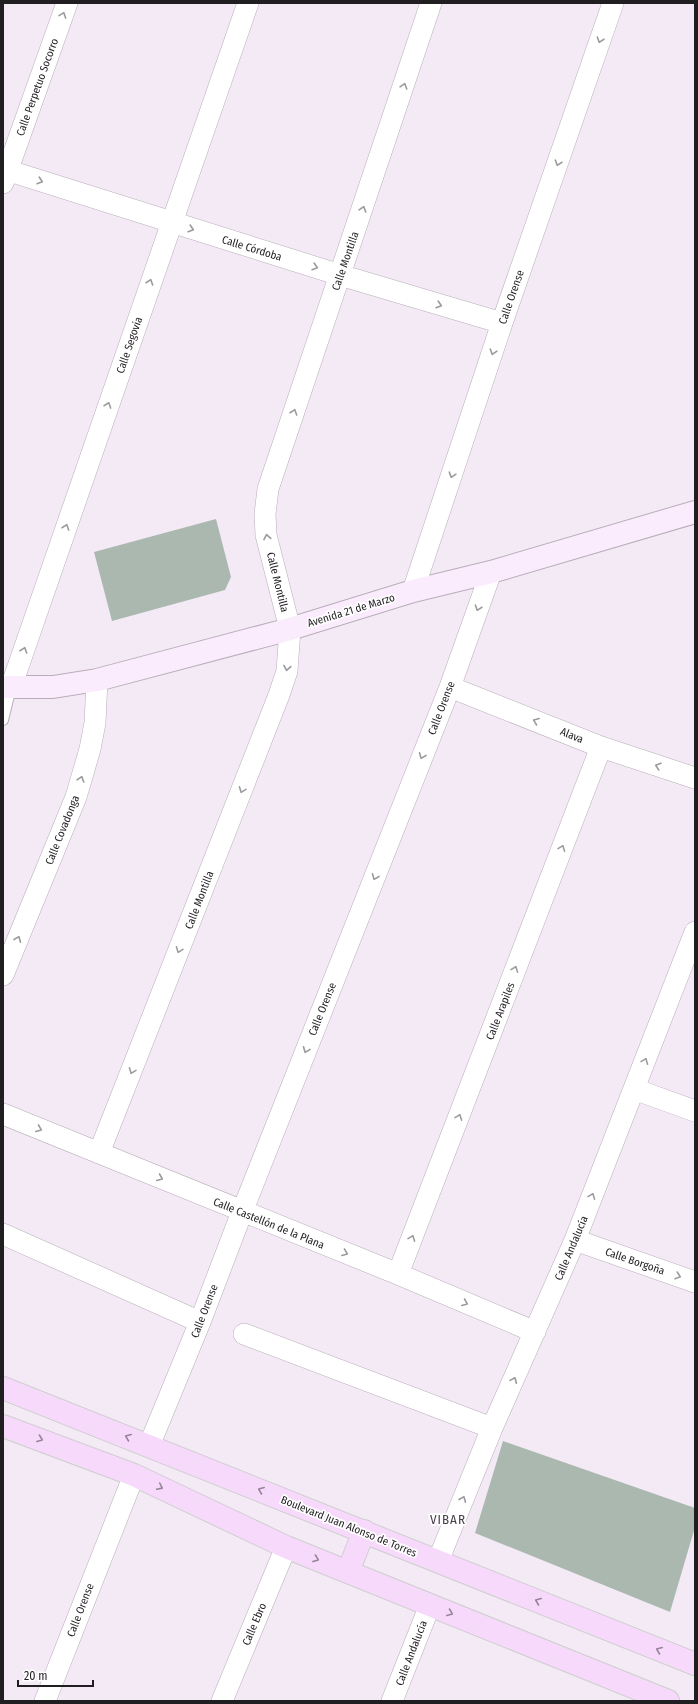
<svg xmlns="http://www.w3.org/2000/svg" width="698" height="1704" font-family="'Fira Sans Condensed',sans-serif">
<style>
.building{fill:#aab8af}
.lines{fill:none;stroke-linecap:round;stroke-linejoin:round}
.lane-casing{stroke:#b8aeb9;stroke-width:12}
.street-casing{stroke:#b8aeb9;stroke-width:22}
.secondary-casing{stroke:#b8aeb9;stroke-width:24}
.primary-casing{stroke:#cecece;stroke-width:24}
.lane{stroke:#fff;stroke-width:10}
.street{stroke:#fff;stroke-width:21}
.secondary{stroke:#fbecfd;stroke-width:22}
.primary{stroke:#f7dafb;stroke-width:22}
.oneway{stroke:#9b9a9c}
.oneway2{stroke:#978599}
.labels{text-anchor:middle;stroke-width:3.5;stroke-linejoin:round;paint-order:stroke}
.street-label{font-size:11px;fill:#211e22;stroke:#fff}
.quarter-label{font-size:13px;letter-spacing:1px;fill:#463e47;stroke:#fff}
</style>
<rect width="100%" height="100%" fill="#f4eaf6"/>
<!-- building -->
<path class="building" d="M 216,519 L 231,577 L 225,590 L 112,621 L 94,552 Z
M 503,1441 L 695,1508 L 695,1527 L 670,1612 L 475,1533 Z"/>
<g class="lines">
<defs>
<path id="lane" d="M 3,720 L 11,687"/>
<path id="street" d="M 3,169 L 340,275 L 502,323
M 3,183 L 67,3
M 413,591 L 502,323 L 613,3
M 11,687 L 248,3
M 450,687 L 601,747 L 695,778
M 3,975 L 76,797 L 90,749 L 95,723 L 97,680
M 634,1089 L 695,1111
M 3,1114 L 398,1274 L 535,1332
M 99,1153 L 279,695 L 287,671 L 290,629 L 266,535 L 265,514 L 268,489 L 431,3
M 3,1234 L 200,1322
M 575,1240 L 695,1282
M 398,1274 L 601,747
M 244,1334 L 492,1428
M 149,1446 L 200,1322 L 242,1212 L 450,687 L 491,572
M 438,1561 L 492,1428 L 575,1240 L 695,932
M 45,1701 L 134,1475
M 222,1701 L 286,1547
M 392,1701 L 430,1605"/>
<path id="secondary" d="M 3,687 L 53,687 L 97,680 L 290,629 L 413,591 L 491,572 L 695,512"/>
<path id="primary" d="M 3,1388 L 695,1664
M 3,1426 L 134,1475 L 286,1547 L 668,1701
M 348,1572 L 364,1531"/>
</defs>
<!-- lane casing -->
<use href="#lane" class="lane-casing"/>
<!-- street casing -->
<use href="#street" class="street-casing"/>
<!-- secondary casing -->
<use href="#secondary" class="secondary-casing"/>
<!-- primary casing -->
<use href="#primary" class="primary-casing"/>
<!-- lane -->
<use href="#lane" class="lane"/>
<!-- street -->
<use href="#street" class="street"/>
<!-- secondary -->
<use href="#secondary" class="secondary"/>
<!-- primary -->
<use href="#primary" class="primary"/>
</g>
<!-- one-way arrows -->
<defs><path id="oneway-chevron" d="M-2-3.5L2.5 0L-2 3.5" fill="none" stroke-width="1.6" stroke-linecap="round" stroke-linejoin="round"/></defs>
<g class="oneway">
<use href="#oneway-chevron" transform="translate(63 15) rotate(-70)"/>
<use href="#oneway-chevron" transform="translate(600 40) rotate(109)"/>
<use href="#oneway-chevron" transform="translate(404 86) rotate(-72)"/>
<use href="#oneway-chevron" transform="translate(558 163) rotate(109)"/>
<use href="#oneway-chevron" transform="translate(40 181) rotate(18)"/>
<use href="#oneway-chevron" transform="translate(363 209) rotate(-72)"/>
<use href="#oneway-chevron" transform="translate(191 229) rotate(17)"/>
<use href="#oneway-chevron" transform="translate(315 267) rotate(17)"/>
<use href="#oneway-chevron" transform="translate(150 282) rotate(-71)"/>
<use href="#oneway-chevron" transform="translate(439 305) rotate(17)"/>
<use href="#oneway-chevron" transform="translate(493 352) rotate(108)"/>
<use href="#oneway-chevron" transform="translate(108 405) rotate(-71)"/>
<use href="#oneway-chevron" transform="translate(294 412) rotate(-71)"/>
<use href="#oneway-chevron" transform="translate(452 475) rotate(108)"/>
<use href="#oneway-chevron" transform="translate(66 527) rotate(-71)"/>
<use href="#oneway-chevron" transform="translate(267 537) rotate(-101)"/>
<use href="#oneway-chevron" transform="translate(478 608) rotate(109)"/>
<use href="#oneway-chevron" transform="translate(24 650) rotate(-71)"/>
<use href="#oneway-chevron" transform="translate(287 668) rotate(100)"/>
<use href="#oneway-chevron" transform="translate(536 721) rotate(-158)"/>
<use href="#oneway-chevron" transform="translate(422 756) rotate(112)"/>
<use href="#oneway-chevron" transform="translate(658 766) rotate(-161)"/>
<use href="#oneway-chevron" transform="translate(81 779) rotate(-73)"/>
<use href="#oneway-chevron" transform="translate(242 790) rotate(111)"/>
<use href="#oneway-chevron" transform="translate(562 848) rotate(-69)"/>
<use href="#oneway-chevron" transform="translate(375 877) rotate(112)"/>
<use href="#oneway-chevron" transform="translate(18 939) rotate(-68)"/>
<use href="#oneway-chevron" transform="translate(179 950) rotate(111)"/>
<use href="#oneway-chevron" transform="translate(515 969) rotate(-69)"/>
<use href="#oneway-chevron" transform="translate(306 1050) rotate(112)"/>
<use href="#oneway-chevron" transform="translate(645 1061) rotate(-69)"/>
<use href="#oneway-chevron" transform="translate(132 1071) rotate(111)"/>
<use href="#oneway-chevron" transform="translate(459 1117) rotate(-69)"/>
<use href="#oneway-chevron" transform="translate(39 1129) rotate(22)"/>
<use href="#oneway-chevron" transform="translate(160 1178) rotate(23)"/>
<use href="#oneway-chevron" transform="translate(592 1196) rotate(-69)"/>
<use href="#oneway-chevron" transform="translate(412 1238) rotate(-69)"/>
<use href="#oneway-chevron" transform="translate(345 1253) rotate(22)"/>
<use href="#oneway-chevron" transform="translate(678 1276) rotate(19)"/>
<use href="#oneway-chevron" transform="translate(465 1303) rotate(23)"/>
<use href="#oneway-chevron" transform="translate(514 1380) rotate(-66)"/>
<use href="#oneway-chevron" transform="translate(463 1499) rotate(-68)"/>
</g>
<g class="oneway2">
<use href="#oneway-chevron" transform="translate(128 1437) rotate(-158)"/>
<use href="#oneway-chevron" transform="translate(40 1439) rotate(21)"/>
<use href="#oneway-chevron" transform="translate(160 1487) rotate(26)"/>
<use href="#oneway-chevron" transform="translate(261 1490) rotate(-158)"/>
<use href="#oneway-chevron" transform="translate(316 1559) rotate(21)"/>
<use href="#oneway-chevron" transform="translate(538 1601) rotate(-158)"/>
<use href="#oneway-chevron" transform="translate(450 1613) rotate(22)"/>
<use href="#oneway-chevron" transform="translate(659 1650) rotate(-158)"/>
</g>
<g class="labels">
<!-- street labels -->
<g class="street-label">
<text transform="translate(37 87) rotate(-70)" y="4">Calle Perpetuo Socorro</text>
<text transform="translate(252 248) rotate(17)" y="4">Calle Córdoba</text>
<text transform="translate(345 261) rotate(-71)" y="4">Calle Montilla</text>
<text transform="translate(511 297) rotate(-71)" y="4">Calle Orense</text>
<text transform="translate(129 345) rotate(-71)" y="4">Calle Segovia</text>
<text transform="translate(278 582) rotate(76)" y="4">Calle Montilla</text>
<text transform="translate(351 610) rotate(-17)" y="4">Avenida 21 de Marzo</text>
<text transform="translate(441 708) rotate(-69)" y="4">Calle Orense</text>
<text transform="translate(572 735) rotate(22)" y="4">Alava</text>
<text transform="translate(62 830) rotate(-68)" y="4">Calle Covadonga</text>
<text transform="translate(199 900) rotate(-69)" y="4">Calle Montilla</text>
<text transform="translate(322 1009) rotate(-68)" y="4">Calle Orense</text>
<text transform="translate(500 1011) rotate(-69)" y="4">Calle Arapiles</text>
<text transform="translate(269 1223) rotate(22)" y="4">Calle Castellón de la Plana</text>
<text transform="translate(571 1248) rotate(-67)" y="4">Calle Andalucía</text>
<text transform="translate(635 1261) rotate(19)" y="4">Calle Borgoña</text>
<text transform="translate(204 1311) rotate(-69)" y="4">Calle Orense</text>
<text transform="translate(349 1526) rotate(22)" y="4">Boulevard Juan Alonso de Torres</text>
<text transform="translate(80 1610) rotate(-69)" y="4">Calle Orense</text>
<text transform="translate(254 1624) rotate(-67)" y="4">Calle Ebro</text>
<text transform="translate(411 1653) rotate(-69)" y="4">Calle Andalucía</text>
</g>
<!-- quarter labels -->
<g class="quarter-label">
<text x="448" y="1524">VIBAR</text>
</g>
</g>
<!-- border -->
<rect width="698" height="1704" fill="none" stroke="#211e22" stroke-width="8"/>
<!-- scale -->
<path d="M18 1680v6h75v-6" fill="none" stroke="#211e22" stroke-width="2"/>
<text x="24" y="1680" font-size="12" fill="#211e22" stroke="#ffffff" stroke-width="3" paint-order="stroke">20 m</text>
</svg>
